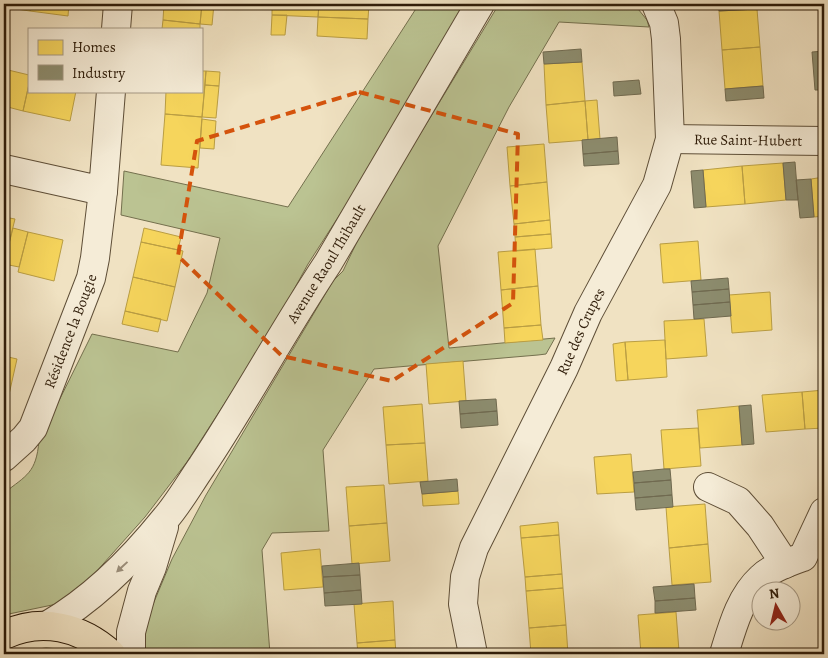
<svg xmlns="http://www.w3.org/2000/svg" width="828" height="658" font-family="Alegreya,serif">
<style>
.grass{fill:#bbc392;stroke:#74704e}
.homes{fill:#f6d55c;stroke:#ba9e43}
.industry{fill:#8c8c6e;stroke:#706a50}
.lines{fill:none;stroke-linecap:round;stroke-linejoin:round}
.minor-casing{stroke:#5e4e37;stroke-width:30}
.major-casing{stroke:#2e1c09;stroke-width:30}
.minor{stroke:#f5ecd7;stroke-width:28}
.major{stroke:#f0e2c2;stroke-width:28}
.oneway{fill:#9b8e7a}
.marked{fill:none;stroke:#d5530c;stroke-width:4;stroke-dasharray:10 6;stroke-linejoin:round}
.labels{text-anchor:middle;stroke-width:5;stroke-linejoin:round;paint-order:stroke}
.street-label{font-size:15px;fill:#2e1c09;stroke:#f5ecd7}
</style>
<rect width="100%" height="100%" fill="#f0e2c2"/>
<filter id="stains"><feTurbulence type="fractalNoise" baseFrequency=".004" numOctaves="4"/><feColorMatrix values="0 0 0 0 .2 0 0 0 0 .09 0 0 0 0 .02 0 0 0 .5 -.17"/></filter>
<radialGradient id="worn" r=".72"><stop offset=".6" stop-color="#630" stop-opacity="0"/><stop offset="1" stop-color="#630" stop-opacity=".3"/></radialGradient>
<!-- grass -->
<path class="grass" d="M 419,4 L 464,4 L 355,191 L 308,264 L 271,331 L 187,462 L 145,517 L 87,582 L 57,604 L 4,615 L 4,493 C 27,475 36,473 39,441 L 92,334 L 178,352 L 207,293 L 220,238 L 121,215 L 124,171 L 288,207 Z
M 499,4 L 634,4 L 647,20 L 649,27 L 559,22 L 509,107 L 438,246 L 449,348 L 555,338 L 546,354 L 538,355 L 374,369 L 323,450 L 329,531 L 272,533 L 262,550 L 270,654 L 142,654 L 146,621 L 172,559 L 206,495 L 333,281 L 343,271 L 365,225 Z
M 46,648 L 60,649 L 78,654 L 19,654 L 29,650 Z"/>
<!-- homes -->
<path class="homes" d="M 17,4 L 31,4 L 30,11 L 16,9 Z
M 31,4 L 69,4 L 68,16 L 30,11 Z
M 164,4 L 202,4 L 200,24 L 163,20 Z
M 202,4 L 214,4 L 212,25 L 200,24 Z
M 272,4 L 319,4 L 318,17 L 272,15 Z
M 319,4 L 369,4 L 368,19 L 318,17 Z
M 757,9 L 760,47 L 722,50 L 719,11 Z
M 272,15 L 287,15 L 285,35 L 271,35 Z
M 318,17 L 368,19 L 367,39 L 317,36 Z
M 163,20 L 200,24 L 200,29 L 162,29 Z
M 760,47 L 763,86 L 725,89 L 722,50 Z
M 582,62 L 585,101 L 546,105 L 544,64 Z
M 4,69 L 29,75 L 29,84 L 23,111 L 4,106 Z
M 201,71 L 206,71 L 202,117 L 165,114 L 166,91 L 201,91 Z
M 206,71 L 220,72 L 219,86 L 205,85 Z
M 29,84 L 29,91 L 76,91 L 70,121 L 23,111 Z
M 205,85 L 219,86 L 216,118 L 202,117 Z
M 597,100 L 600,139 L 588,140 L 585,101 Z
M 585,101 L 588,140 L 549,143 L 546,105 Z
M 165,114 L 202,117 L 198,168 L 161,165 Z
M 202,119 L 216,121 L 214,149 L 200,148 Z
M 544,144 L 547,182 L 510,186 L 507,147 Z
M 783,163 L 786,200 L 745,204 L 742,166 Z
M 742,166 L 745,204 L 706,207 L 703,170 Z
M 824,177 L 824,216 L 814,217 L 811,179 Z
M 547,182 L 550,220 L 514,224 L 510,186 Z
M 4,217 L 15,219 L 6,255 L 4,254 Z
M 550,220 L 551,234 L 515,237 L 514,224 Z
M 13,228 L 28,232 L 19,267 L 4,264 Z
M 144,228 L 181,237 L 178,250 L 141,242 Z
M 28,232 L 63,240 L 54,281 L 18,272 Z
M 551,234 L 552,248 L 516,251 L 515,237 Z
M 698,241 L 701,280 L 663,283 L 660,244 Z
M 141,242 L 183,251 L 175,287 L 133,277 Z
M 535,249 L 538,286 L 501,290 L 498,252 Z
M 133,277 L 175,287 L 167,321 L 125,311 Z
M 538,286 L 541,325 L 504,328 L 501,290 Z
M 770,292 L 772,330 L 732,333 L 729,295 Z
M 125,311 L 161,319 L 158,332 L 122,324 Z
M 704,319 L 707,356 L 666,359 L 664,321 Z
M 541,325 L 543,340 L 505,343 L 504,328 Z
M 665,340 L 667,377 L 628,380 L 625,342 Z
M 625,342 L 628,380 L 616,381 L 613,344 Z
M 4,356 L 17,359 L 8,399 L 4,398 Z
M 463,361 L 466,401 L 429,404 L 426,364 Z
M 824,390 L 824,428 L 805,429 L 802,392 Z
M 802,392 L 805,429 L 766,432 L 762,395 Z
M 422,404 L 425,443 L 386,445 L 383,407 Z
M 739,406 L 742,445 L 700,448 L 697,410 Z
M 698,428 L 701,466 L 664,469 L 661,430 Z
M 425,443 L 428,481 L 389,484 L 386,445 Z
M 631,454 L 634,492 L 597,494 L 594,457 Z
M 384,485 L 387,523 L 349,526 L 346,487 Z
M 458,491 L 459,504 L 423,506 L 422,494 Z
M 705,504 L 708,544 L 669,548 L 666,507 Z
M 558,522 L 559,535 L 521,538 L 520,526 Z
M 387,523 L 390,561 L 352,564 L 349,526 Z
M 559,535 L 562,574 L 525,577 L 521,538 Z
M 708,544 L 711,582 L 672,585 L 669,548 Z
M 320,549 L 323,587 L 284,590 L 281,553 Z
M 562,574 L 563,588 L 526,591 L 525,577 Z
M 563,588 L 566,625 L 529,628 L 526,591 Z
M 393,601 L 395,640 L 357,643 L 354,604 Z
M 676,612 L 679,651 L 641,654 L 638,615 Z
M 566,625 L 568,654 L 531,654 L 529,628 Z
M 395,640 L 396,654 L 358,654 L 357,643 Z"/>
<!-- industry -->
<path class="industry" d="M 718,4 L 756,4 L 757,9 L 719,11 Z
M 581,49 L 582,62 L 544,64 L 543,52 Z
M 824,51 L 824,90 L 815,90 L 812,52 Z
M 639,80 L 641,94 L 614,96 L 613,82 Z
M 763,86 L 764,98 L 726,101 L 725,89 Z
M 617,137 L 618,151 L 583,154 L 582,140 Z
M 618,151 L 619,164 L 584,166 L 583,154 Z
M 795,162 L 798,200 L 786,200 L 783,163 Z
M 703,170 L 706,207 L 694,208 L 691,171 Z
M 811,179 L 814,217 L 800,218 L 796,180 Z
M 728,278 L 729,289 L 692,292 L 691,281 Z
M 729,289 L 730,302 L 693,305 L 692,292 Z
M 730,302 L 731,316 L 694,319 L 693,305 Z
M 496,399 L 497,411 L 460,414 L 459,401 Z
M 751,405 L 754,444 L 742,445 L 739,406 Z
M 497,411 L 498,425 L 461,428 L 460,414 Z
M 664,469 L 670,469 L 671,480 L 634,483 L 633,472 Z
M 457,479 L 458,491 L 422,494 L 420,482 Z
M 671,480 L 672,495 L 635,498 L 634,483 Z
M 672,495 L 673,507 L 636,510 L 635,498 Z
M 359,563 L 360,575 L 323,577 L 322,566 Z
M 360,575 L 361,590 L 324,593 L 323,577 Z
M 694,584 L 695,598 L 655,601 L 653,587 Z
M 361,590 L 362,604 L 325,606 L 324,593 Z
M 695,598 L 696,610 L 655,613 L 655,601 Z"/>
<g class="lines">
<defs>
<g id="minor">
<path d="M 116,29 L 118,4"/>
<path id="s1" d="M 670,139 L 824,141"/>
<path d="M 4,169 L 103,191 L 111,91"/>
<path id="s2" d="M 4,457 L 24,439 L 33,428 L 91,278 L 95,258 L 103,191"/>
<path d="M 708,487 L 738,501 L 760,526 L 785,564"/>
<path id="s3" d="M 48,625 C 93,599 132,560 165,519 C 179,503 190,483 202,466 C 246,400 284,329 328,263 L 480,4"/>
<path d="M 131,654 L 131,632 L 142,591 L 152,567 L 164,527"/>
<path id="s4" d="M 473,654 L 463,604 L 465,577 L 474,548 L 564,368 L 588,313 L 657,185 L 670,139 L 666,39 L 664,23 L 656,4"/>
<path d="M 724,654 C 732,628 740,597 761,578 C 771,568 789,562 803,557 L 824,512"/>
</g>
<path id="major" d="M 4,635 C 42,617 81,627 111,654"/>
</defs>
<!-- minor casing -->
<use href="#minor" class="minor-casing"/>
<!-- major casing -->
<use href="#major" class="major-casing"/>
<!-- minor -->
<use href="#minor" class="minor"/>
<!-- major -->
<use href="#major" class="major"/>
</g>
<!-- one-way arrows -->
<defs><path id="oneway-solid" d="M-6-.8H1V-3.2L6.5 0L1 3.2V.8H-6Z" transform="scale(1.25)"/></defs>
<use class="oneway" href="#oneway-solid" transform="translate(122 567) rotate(137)"/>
<!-- marked area -->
<path class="marked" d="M 359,92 L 518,134 L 513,303 L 392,381 L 282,356 L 178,256 L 197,141 Z"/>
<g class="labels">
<!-- street labels -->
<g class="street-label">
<text dy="5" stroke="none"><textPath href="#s1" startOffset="78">Rue Saint-Hubert</textPath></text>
<text dy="5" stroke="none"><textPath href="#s3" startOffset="461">Avenue Raoul Thibault</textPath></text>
<text dy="5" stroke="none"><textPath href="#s2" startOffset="145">Résidence la Bougie</textPath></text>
<text dy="5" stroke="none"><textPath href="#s4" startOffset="350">Rue des Crupes</textPath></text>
</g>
</g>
<!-- margin -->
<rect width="828" height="658" fill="none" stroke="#f0e2c2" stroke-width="20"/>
<rect x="5" y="5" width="818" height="648" fill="none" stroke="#2e1c09" stroke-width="2.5"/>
<rect x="10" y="10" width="808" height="638" fill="none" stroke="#2e1c09"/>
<!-- legend -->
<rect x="28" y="28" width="175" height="65" fill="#f5ecd7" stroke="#a59985"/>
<rect x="38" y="40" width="25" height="15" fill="#f6d55c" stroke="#a59985"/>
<text x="72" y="52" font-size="15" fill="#2e1c09">Homes</text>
<rect x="38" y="65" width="25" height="15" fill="#8c8c6e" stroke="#a59985"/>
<text x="72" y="78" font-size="15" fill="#2e1c09">Industry</text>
<!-- north arrow -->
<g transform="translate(776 606) rotate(352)"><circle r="24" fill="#f5ecd7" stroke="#a59985"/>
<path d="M0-4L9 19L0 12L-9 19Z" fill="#8f2418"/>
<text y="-8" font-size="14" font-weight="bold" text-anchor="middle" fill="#2e1c09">N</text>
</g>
<rect width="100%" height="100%" filter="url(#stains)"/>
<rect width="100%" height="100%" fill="url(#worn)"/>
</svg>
